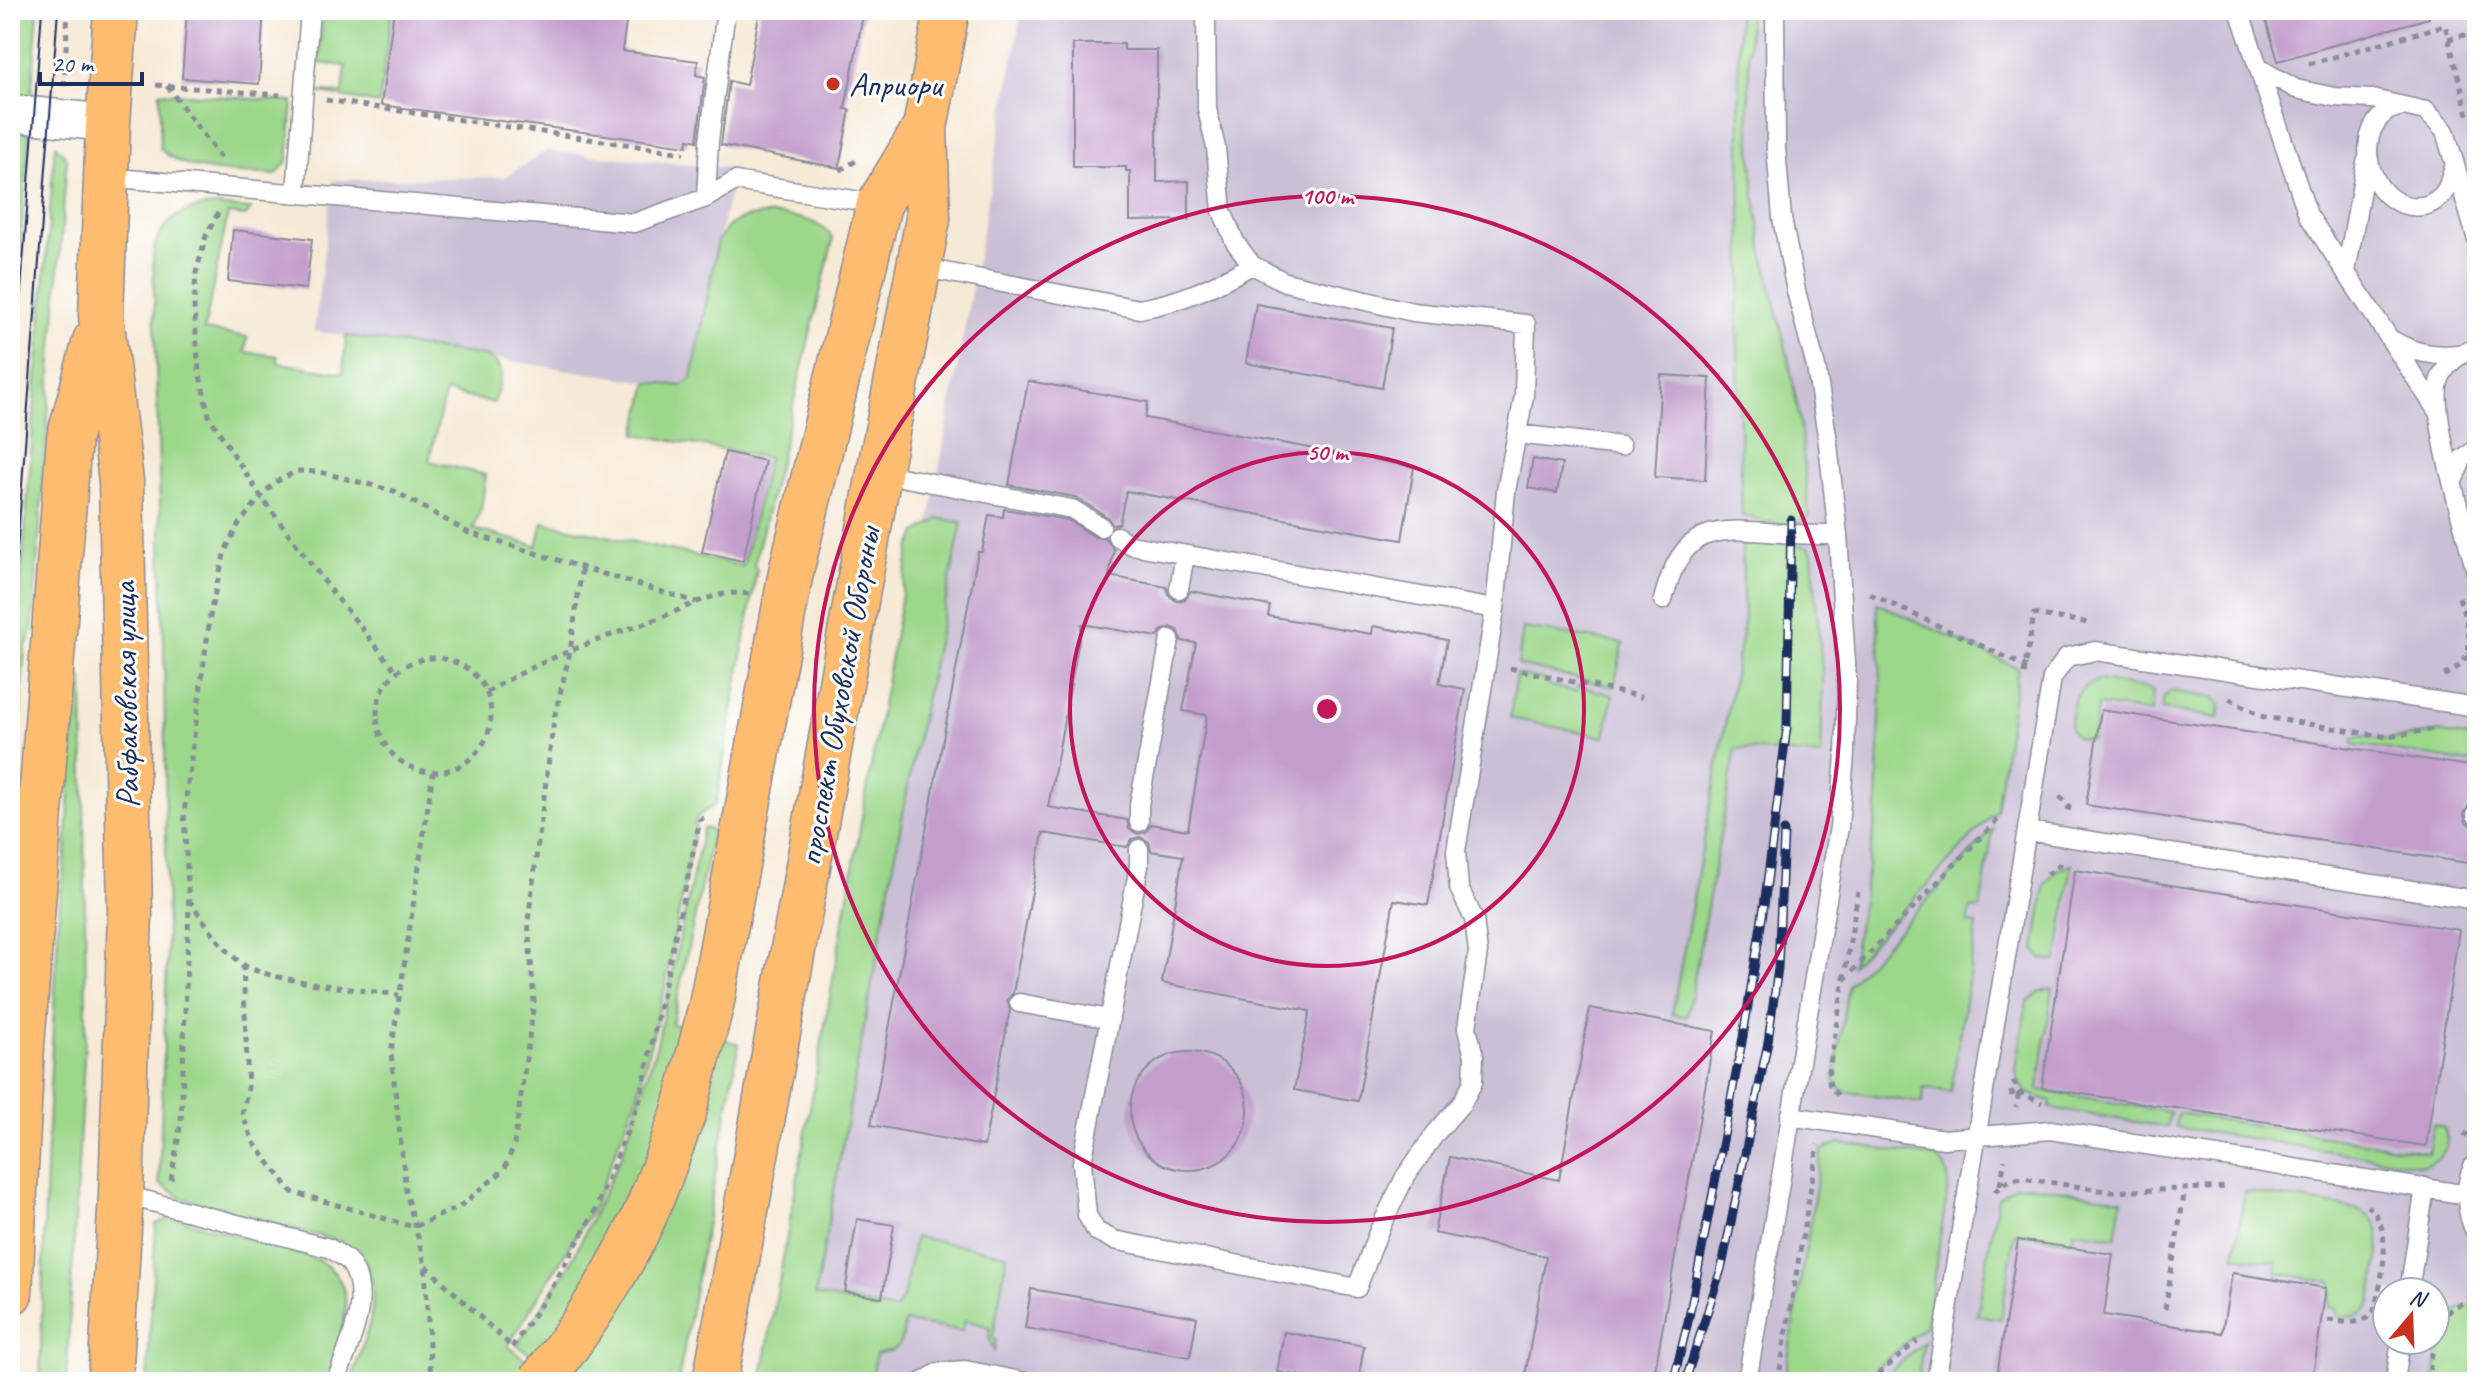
<svg xmlns="http://www.w3.org/2000/svg" width="2487" height="1392" font-family="Caveat,sans-serif">
<style>
.industrial{fill:#cbbfd5;fill-rule:evenodd}
.green{fill:#9cd78a;stroke:#5c8374;stroke-width:2}
.building{fill:#c39ecc;fill-rule:evenodd}
.lines{fill:none;stroke-linecap:round;stroke-linejoin:round}
.lane-casing{stroke:#888c9a;stroke-width:21}
.street-casing{stroke:#888c9a;stroke-width:39}
.primary-casing{stroke:#888c9a;stroke-width:47}
.path{stroke:#888c9a;stroke-width:5;stroke-dasharray:6 6;stroke-linecap:butt}
.lane{stroke:#fff;stroke-width:18}
.street{stroke:#fff;stroke-width:36}
.primary{stroke:#febc70;stroke-width:44}
.tram{stroke:#1b2f5e;stroke-width:2}
.rail-casing{stroke:#1b2f5e;stroke-width:9}
.rail{stroke:#fff;stroke-width:6;stroke-dasharray:18;stroke-linecap:butt}
.primary-bridge-casing{stroke:#888c9a;stroke-width:47;stroke-linecap:butt}
.primary-bridge{stroke:#febc70;stroke-width:44}
.ring{fill:none;stroke:#c2185b;stroke-width:4}
.poi-dot{fill:#c8321e;stroke:#fff;stroke-width:3}
.labels{text-anchor:middle;stroke-width:6;stroke-linejoin:round;paint-order:stroke}
.poi-label{font-size:34px;fill:#1b2f5e;stroke:#fff;text-anchor:start}
.street-label{font-size:34px;fill:#1b2f5e;stroke:#fff}
.centre{fill:#c2185b;stroke:#fff;stroke-width:4}
.ring-label{font-size:24px;text-anchor:middle;font-weight:bold;fill:#c2185b;stroke:#fff;stroke-width:6;stroke-linejoin:round;paint-order:stroke}
</style>
<rect width="100%" height="100%" fill="#fff"/>
<filter id="ink" filterUnits="userSpaceOnUse"><feTurbulence type="fractalNoise" baseFrequency=".0125" numOctaves="2"/><feDisplacementMap in="SourceGraphic" scale="16" xChannelSelector="R" yChannelSelector="G"/><feConvolveMatrix kernelMatrix="1 2 1 2 8 2 1 2 1" color-interpolation-filters="sRGB"/></filter>
<filter id="wash" filterUnits="userSpaceOnUse"><feTurbulence type="fractalNoise" baseFrequency=".006" numOctaves="4" result="noise"/><feDisplacementMap in="SourceGraphic" scale="32" xChannelSelector="R" yChannelSelector="G"/><feGaussianBlur stdDeviation="1.8" result="paint"/><feColorMatrix in="noise" values="0 0 0 0 0 0 0 0 0 0 0 0 0 0 0 0 0 1.4 0 .05"/><feComposite in="paint" operator="in"/></filter>
<g filter="url(#wash)">
<rect width="100%" height="100%" fill="#f6e9d5"/>
<!-- industrial -->
<path class="industrial" d="M 1022,10 L 2477,10 L 2477,1382 L 774,1382 ZM 2387,1292 L 2435,1292 L 2435,1340 L 2387,1340 Z
M 547,151 L 736,169 L 718,240 L 692,379 L 682,386 L 648,382 L 314,331 L 333,180 L 505,177 Z"/>
<!-- green -->
<path class="green" d="M 10,10 L 38,10 L 31,101 L 10,98 Z
M 323,10 L 392,10 L 379,104 L 316,92 L 343,93 L 346,66 L 319,63 Z
M 1738,10 L 1749,10 L 1749,120 L 1755,197 L 1763,253 L 1789,360 L 1800,422 L 1809,516 C 1794,533 1761,519 1742,516 L 1737,306 L 1742,281 Z
M 160,92 L 293,102 L 288,160 L 276,175 C 241,172 184,175 160,148 Z
M 10,131 L 29,133 L 10,379 Z
M 55,145 L 67,158 L 32,632 L 25,648 L 10,848 L 10,726 Z
M 216,206 L 251,209 L 246,216 L 228,214 L 204,330 L 247,337 L 245,352 L 278,356 L 278,363 L 343,373 L 346,336 L 485,356 L 495,361 L 502,373 L 494,403 L 445,392 L 429,461 L 486,475 L 481,509 L 473,529 L 537,546 L 543,522 L 743,566 L 768,458 L 636,434 L 648,382 L 682,386 L 692,379 L 718,240 C 722,236 726,229 730,225 C 752,208 821,212 833,240 L 754,565 L 757,569 L 716,804 L 697,817 L 665,987 L 637,1097 L 594,1206 L 508,1346 L 555,1382 L 351,1382 C 365,1333 397,1276 342,1242 L 182,1198 L 159,1183 L 167,960 L 164,646 L 153,256 C 158,221 183,207 216,206 Z
M 939,519 L 962,522 L 913,759 L 815,1295 L 895,1310 L 903,1298 L 915,1237 L 1007,1254 L 993,1337 L 996,1340 L 994,1351 L 989,1338 L 990,1327 L 965,1320 L 962,1331 L 905,1322 C 900,1346 902,1350 876,1354 L 872,1377 L 887,1382 L 761,1382 L 910,549 L 917,533 Z
M 1786,543 L 1809,547 L 1812,553 L 1823,681 L 1821,756 L 1736,748 L 1687,1017 L 1672,1014 L 1744,622 L 1742,544 Z
M 1877,603 L 2018,668 L 1996,811 L 1852,965 L 1877,811 L 1881,681 Z
M 1523,628 L 1623,643 L 1614,687 L 1518,665 Z
M 1516,674 L 1546,680 L 1546,685 L 1576,692 L 1578,686 L 1613,695 L 1605,737 L 1510,718 Z
M 81,677 L 83,679 L 86,1021 L 66,1382 L 40,1382 L 46,1168 L 59,909 L 66,852 L 77,679 Z
M 2100,680 L 2153,690 L 2151,712 L 2098,705 L 2092,740 L 2077,738 L 2070,729 C 2071,705 2075,686 2100,680 Z
M 2171,691 L 2215,698 L 2221,704 L 2219,718 L 2162,709 L 2164,697 Z
M 2438,732 L 2477,739 L 2477,764 L 2353,744 L 2353,739 L 2360,736 L 2388,740 Z
M 703,828 L 713,830 L 672,1024 L 739,1044 L 678,1382 L 568,1382 L 517,1345 L 570,1264 L 622,1154 L 657,1044 Z
M 1993,829 L 1980,909 L 1971,908 L 1968,923 L 1977,924 L 1951,1092 L 1924,1088 L 1922,1103 L 1842,1091 L 1834,1081 L 1835,1073 L 1848,985 Z
M 2072,865 L 2057,961 L 2041,959 L 2035,949 L 2045,885 L 2056,870 Z
M 2053,988 L 2038,1090 L 2170,1112 L 2167,1127 L 2050,1108 L 2051,1101 C 2032,1096 2019,1092 2016,1070 L 2027,1002 L 2040,991 Z
M 2178,1113 L 2428,1152 L 2433,1124 L 2441,1126 C 2456,1144 2440,1163 2421,1165 L 2175,1127 Z
M 1839,1143 L 1933,1157 C 1947,1165 1949,1173 1948,1188 L 1926,1325 L 1861,1382 L 1784,1382 L 1822,1150 Z
M 2028,1185 L 2122,1199 L 2116,1237 L 2074,1231 L 2072,1241 L 2015,1233 L 2001,1319 L 1977,1315 L 1998,1198 L 2014,1186 Z
M 2245,1191 L 2355,1209 C 2363,1212 2372,1216 2376,1224 C 2385,1240 2373,1284 2371,1303 C 2364,1318 2351,1317 2336,1316 L 2337,1308 L 2329,1307 L 2332,1282 L 2276,1273 L 2277,1262 L 2235,1256 Z
M 173,1217 L 311,1257 C 369,1280 339,1339 327,1382 L 147,1382 L 156,1224 Z
M 2477,1305 L 2477,1382 L 2434,1382 C 2439,1350 2435,1307 2477,1305 Z
M 1924,1342 L 1917,1382 L 1878,1382 Z"/>
<g id="blocks">
<!-- building -->
<path class="building" d="M 187,10 L 264,10 L 259,84 L 182,78 Z
M 394,10 L 628,10 L 622,51 L 698,61 L 696,75 L 705,77 L 697,141 L 688,139 L 687,146 L 381,105 Z
M 760,10 L 864,10 L 845,109 L 850,110 L 839,168 L 721,145 L 729,81 L 746,85 Z
M 2263,10 L 2428,10 L 2429,18 L 2278,61 Z
M 1073,44 L 1124,44 L 1124,50 L 1157,50 L 1157,182 L 1189,181 L 1189,220 L 1130,221 L 1130,171 L 1126,171 L 1126,167 L 1073,167 Z
M 233,230 L 312,239 L 306,289 L 228,281 Z
M 1256,304 L 1392,328 L 1382,388 L 1246,363 Z
M 1661,375 L 1710,378 L 1705,480 L 1655,477 Z
M 1028,381 L 1148,402 L 1145,418 L 1414,467 L 1402,540 L 1126,491 L 1119,524 L 1113,525 L 1107,517 L 1075,497 L 1009,485 Z
M 725,452 L 765,461 L 743,561 L 702,552 Z
M 1533,459 L 1562,464 L 1557,493 L 1528,488 Z
M 1004,509 L 1068,520 L 1095,537 L 1105,538 L 1114,549 L 1109,576 L 1167,587 L 1168,594 L 1176,601 L 1184,600 L 1191,591 L 1270,606 L 1268,616 L 1372,634 L 1373,626 L 1447,640 L 1439,684 L 1465,689 L 1428,905 L 1394,900 L 1358,1101 L 1294,1090 L 1310,1011 L 1162,983 L 1183,856 L 1151,851 L 1149,842 L 1140,837 L 1132,839 L 1127,847 L 1043,833 L 1013,993 L 1007,1000 L 1010,1010 L 984,1146 L 871,1125 L 978,552 L 982,552 L 989,515 L 1003,517 ZM 1082,624 L 1158,637 L 1161,631 L 1171,627 L 1178,630 L 1182,641 L 1196,643 L 1183,711 L 1207,715 L 1188,830 L 1151,824 L 1146,832 L 1138,834 L 1129,829 L 1127,820 L 1048,807 Z
M 2101,710 L 2477,767 L 2477,803 L 2469,805 L 2464,814 L 2466,822 L 2474,827 L 2468,863 L 2086,805 Z
M 2075,870 L 2459,930 L 2426,1146 L 2042,1088 Z
M 1590,1008 L 1715,1031 L 1653,1382 L 1556,1382 L 1525,1376 L 1546,1256 L 1434,1233 L 1450,1157 L 1559,1180 Z
M1130 1111a59 59 0 1 1 118 0a59 59 0 1 1-118 0Z
M 857,1219 L 894,1225 L 882,1298 L 845,1292 Z
M 2018,1240 L 2113,1254 L 2104,1315 L 2222,1333 L 2232,1273 L 2326,1288 L 2312,1382 L 1996,1382 Z
M 1031,1289 L 1197,1317 L 1190,1357 L 1025,1328 Z
M 1284,1332 L 1364,1346 L 1358,1382 L 1338,1382 L 1277,1372 Z"/>
</g>
</g>
<g filter="url(#ink)">
<use href="#blocks" fill-opacity="0" stroke="#888c9a" stroke-width="2"/>
<g class="lines">
<defs>
<path id="lane" d="M 2239,10 L 2308,215 L 2438,412
M 2262,70 L 2296,89 L 2334,97 L 2372,99 L 2426,111 L 2445,131 L 2477,240
M 2402,106 C 2397,108 2389,109 2385,113 C 2349,141 2375,213 2422,206 C 2432,205 2442,197 2447,188 C 2450,181 2452,172 2455,165
M 106,177 L 634,223 L 706,198 L 735,181 L 879,204
M 296,192 L 310,10
M 706,198 L 709,141 L 726,10
M 919,267 L 1139,309 C 1182,302 1215,286 1252,265
M 2346,272 L 2366,162
M 2394,341 C 2416,354 2434,356 2459,354
M 2477,347 C 2461,354 2447,361 2440,379 C 2428,410 2467,538 2477,575
M 1517,434 L 1621,446
M 879,473 L 1072,509 L 1101,527
M 2453,481 L 2463,458 L 2477,449
M 1117,536 L 1131,545 L 1495,609
M 1179,589 L 1185,555
M 1663,600 C 1682,525 1713,527 1781,533 C 1800,535 1819,535 1838,535
M 2476,815 L 2477,815
M 1139,822 L 1139,805 L 1170,639
M 2027,831 L 2477,900
M 1139,849 L 1139,866 L 1082,1163 L 1087,1215 L 1096,1231 L 1114,1240 L 1357,1288 L 1379,1230 L 1405,1177 L 1435,1134 L 1462,1103 L 1473,1082 L 1474,1056 L 1467,1028 L 1478,952 L 1474,919 L 1459,888 L 1456,851 L 1495,609 L 1506,491 L 1524,396 L 1526,324 L 1413,312 L 1285,282 L 1252,265 L 1235,242 L 1222,211 L 1216,148 L 1207,109 L 1206,10
M 1019,1003 L 1110,1019
M 1790,1116 L 1944,1139 L 2050,1130 L 2468,1195
M 2477,1160 C 2462,1181 2465,1214 2477,1235
M 121,1194 L 329,1248 C 335,1252 345,1257 349,1262 C 375,1296 347,1347 336,1382
M 2409,1292 L 2425,1187
M 923,1382 L 939,1372 L 965,1370 L 1026,1382
M 1747,1382 L 1839,827 L 1845,754 L 1847,680 L 1838,535 L 1827,435 L 1816,367 L 1796,291 L 1782,218 L 1776,148 L 1775,10
M 1936,1382 L 2052,678 L 2067,657 L 2095,651 L 2477,707
M 2395,1382 L 2401,1340"/>
<path id="street" d="M 10,113 L 108,123"/>
<path id="primary" d="M 684,1112 L 711,1006 L 791,572 L 879,204 L 925,128
M 10,1293 L 22,1045 L 69,438 L 95,341
M 110,1382 L 121,1194 L 130,912 L 121,481 L 101,316 L 108,123 L 116,10
M 715,1382 L 879,473 L 928,219 L 925,128 L 947,10"/>
</defs>
<!-- lane casing -->
<use href="#lane" class="lane-casing"/>
<!-- street casing -->
<use href="#street" class="street-casing"/>
<!-- primary casing -->
<use href="#primary" class="primary-casing"/>
<!-- path -->
<path class="path" d="M 2448,39 L 2477,32
M 2309,64 L 2445,25 L 2469,118
M 156,85 L 280,95
M 64,86 L 68,10
M 167,86 L 223,161
M 326,100 L 684,153
M 840,170 L 856,161
M 218,213 L 206,236 L 196,273 L 194,308 L 199,371 L 209,416 L 261,497 L 330,589 L 396,671
M 1870,594 L 2027,667
M 2469,652 L 2477,681
M377 715a57 57 0 1 1 114 0a57 57 0 1 1-114 0Z
M 1510,668 L 1642,697
M 2024,674 L 2034,614 L 2090,623
M 2444,675 C 2483,659 2467,624 2458,594
M 487,692 C 541,659 602,638 662,617 C 691,606 716,589 749,594
M 2229,699 L 2264,717 L 2388,737 L 2433,729
M 2060,796 L 2069,807 L 2067,814
M 2047,875 L 2059,865 L 2060,860
M 189,900 C 205,922 220,946 241,963 C 263,981 366,990 399,995
M 243,965 L 248,1088 L 242,1114 L 254,1143 L 292,1192 L 414,1227 L 459,1207 L 504,1170 L 514,1145 L 534,1002 L 528,921 L 554,719 L 570,652 L 582,566
M 1844,980 L 2002,815
M 2013,1081 L 2019,1092 L 2042,1103
M 2009,1094 L 2019,1092 L 2016,1107
M 1838,1095 C 1829,1088 1828,1083 1829,1071 L 1858,892
M 2464,1137 L 2477,1121
M 171,1180 L 181,1122 L 189,906 L 184,813 L 211,609 L 225,551 L 238,525 L 261,497 L 274,483 L 297,471 L 320,472 L 394,491 L 469,533 L 696,602
M 2000,1185 L 2005,1160
M 1995,1192 C 2002,1183 2011,1180 2022,1178 L 2113,1192 L 2227,1187
M 426,1266 L 512,1347
M 2165,1309 L 2185,1189
M 2328,1320 C 2346,1322 2361,1327 2374,1311 C 2381,1282 2396,1226 2367,1206
M 2435,1334 C 2442,1314 2455,1301 2477,1301
M 512,1347 L 550,1291 L 595,1211 L 640,1099 L 700,820 L 707,815
M 431,1382 L 425,1265 L 406,1191 L 391,1053 L 433,772
M 1778,1382 L 1818,1145
M 1869,1382 L 1917,1341
M 2428,1382 L 2434,1340"/>
<!-- lane -->
<use href="#lane" class="lane"/>
<!-- street -->
<use href="#street" class="street"/>
<!-- primary -->
<use href="#primary" class="primary"/>
<!-- tram -->
<path class="tram" d="M 10,437 L 42,10
M 10,643 L 58,10"/>
<defs>
<path id="rail" d="M 1673,1382 L 1688,1322 L 1743,1037 L 1764,906 L 1787,727 L 1791,520
M 1685,1382 L 1722,1266 L 1768,1042 L 1778,968 L 1784,831"/>
</defs>
<!-- rail casing -->
<use href="#rail" class="rail-casing"/>
<!-- rail -->
<use href="#rail" class="rail"/>
<defs>
<path id="primary-bridge" d="M 540,1382 C 579,1332 615,1279 642,1221 C 658,1186 670,1148 684,1112"/>
</defs>
<!-- primary-bridge casing -->
<use href="#primary-bridge" class="primary-bridge-casing"/>
<!-- primary-bridge -->
<use href="#primary-bridge" class="primary-bridge"/>
</g>
</g>
<!-- distance rings -->
<g class="ring">
<circle cx="1327" cy="709" r="257"/>
<circle cx="1327" cy="709" r="513"/>
</g>
<!-- markers -->
<circle class="poi-dot" cx="833" cy="84" r="8"/>
<g class="labels">
<!-- poi labels -->
<g class="poi-label">
<text x="849" y="96">Априори</text>
</g>
<!-- street labels -->
<g class="street-label">
<text transform="translate(125 695) rotate(-91)" y="12">Рабфаковская улица</text>
<text transform="translate(838 696) rotate(-80)" y="12">проспект Обуховской Обороны</text>
</g>
</g>
<circle cx="1327" cy="709" r="12" class="centre"/>
<g class="ring-label">
<text x="1327" y="204">100 m</text>
<text x="1327" y="460">50 m</text>
</g>
<!-- margin -->
<rect width="2487" height="1392" fill="none" stroke="#fff" stroke-width="40"/>
<!-- north arrow -->
<g transform="translate(2411 1316) rotate(19)"><circle r="38" fill="#ffffff" stroke="#a4acbf" stroke-width="2"/>
<path d="M0-6L14 30L0 20L-14 30Z" fill="#c8321e"/>
<text y="-12" font-size="22" font-weight="bold" text-anchor="middle" fill="#1b2f5e">N</text>
</g>
<!-- scale -->
<path d="M40 72v12h102v-12" fill="none" stroke="#1b2f5e" stroke-width="4"/>
<text x="52" y="72" font-size="24" fill="#1b2f5e" stroke="#ffffff" stroke-width="6" paint-order="stroke">20 m</text>
</svg>
